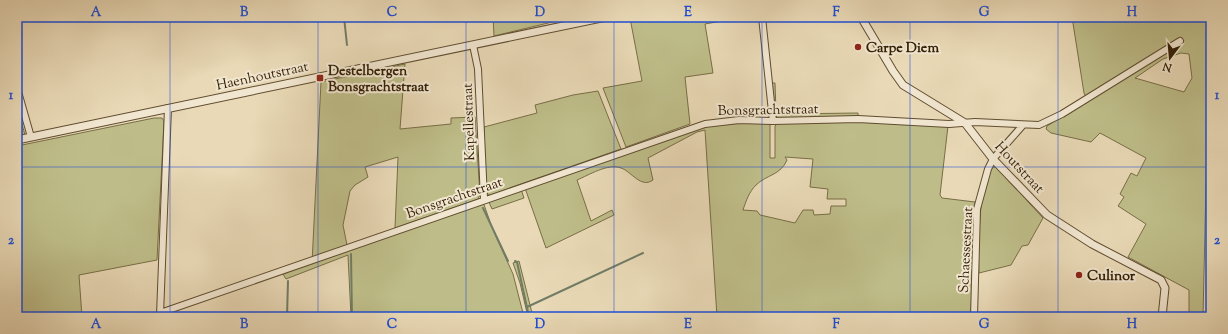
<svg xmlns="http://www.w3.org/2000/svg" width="1228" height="334" font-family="'Sorts Mill Goudy',serif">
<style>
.green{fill:#bebd89;stroke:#786e46;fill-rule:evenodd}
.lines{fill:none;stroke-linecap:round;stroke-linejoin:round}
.stream{stroke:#707c66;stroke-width:2}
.minor-casing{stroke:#604d30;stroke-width:8}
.tertiary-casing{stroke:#604d30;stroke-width:9}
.minor{stroke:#f1e6d0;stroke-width:6}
.tertiary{stroke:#f1e6d0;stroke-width:7}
.grid{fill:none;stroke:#1d4ed8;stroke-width:1;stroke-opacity:0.55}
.poi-dot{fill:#8f2418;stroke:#f1e6d0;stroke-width:1.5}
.labels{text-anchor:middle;stroke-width:4;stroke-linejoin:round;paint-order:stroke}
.poi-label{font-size:14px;font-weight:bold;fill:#321e04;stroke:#f1e6d0;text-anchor:start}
.street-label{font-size:14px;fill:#321e04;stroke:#f1e6d0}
.neatline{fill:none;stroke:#1d4ed8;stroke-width:1.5}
.grid-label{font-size:13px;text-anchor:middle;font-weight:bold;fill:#1d4ed8}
</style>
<rect width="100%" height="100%" fill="#e9d9b6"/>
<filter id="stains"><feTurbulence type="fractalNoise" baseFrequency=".005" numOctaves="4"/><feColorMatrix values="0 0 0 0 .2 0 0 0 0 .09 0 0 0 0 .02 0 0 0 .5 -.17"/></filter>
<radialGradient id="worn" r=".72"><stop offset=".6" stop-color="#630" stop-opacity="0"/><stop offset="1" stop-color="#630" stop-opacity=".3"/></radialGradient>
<!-- green -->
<path class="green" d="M 493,17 L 569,17 L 569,18 L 494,36 Z
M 637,17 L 738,17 L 739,18 L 705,24 L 713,73 L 685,77 L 690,124 L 626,147 L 603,88 L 642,81 L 630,18 Z
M 1072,17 L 1207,17 L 1208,97 L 1203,317 L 1189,317 L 1189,290 L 1128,257 L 1146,224 L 1118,206 L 1124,197 L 1120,194 L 1131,173 L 1137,176 L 1146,158 L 1100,133 L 1091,142 L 1051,133 L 1046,129 L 1047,126 L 1088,101 L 1084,93 ZM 1181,53 L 1189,54 L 1192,78 L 1184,92 L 1135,78 L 1163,59 Z
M 405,64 L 400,129 L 451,124 L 451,118 L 475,117 L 480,195 L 478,199 L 395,228 L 398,157 L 365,167 L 368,177 L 355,185 L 350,191 L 343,225 L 347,245 L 344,252 L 483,202 L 493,230 L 513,274 L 524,317 L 351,317 L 348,255 L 286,279 L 283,274 L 312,263 L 321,82 Z
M 772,83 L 775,83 L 776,112 L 778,114 L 858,113 L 858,117 L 778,118 L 774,114 Z
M 598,91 L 621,149 L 490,195 L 486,193 L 484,127 L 537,113 L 535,105 L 573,95 Z
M 17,106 L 25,135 L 17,136 Z
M 154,118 L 162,118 L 164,121 L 157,260 L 79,275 L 82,317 L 17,317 L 17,146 Z
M 779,122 L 857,122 L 948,126 L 940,195 L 942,198 L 975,202 L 971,317 L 717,317 L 705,130 L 697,132 L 648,158 L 653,180 C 641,189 631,171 621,168 C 608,163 589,175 577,180 L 591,221 L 612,210 L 614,215 L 546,248 L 525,188 L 697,128 L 715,124 L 770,123 L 770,158 L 775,158 L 775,126 ZM 785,157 L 813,159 L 810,187 L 828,189 L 827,199 L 846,199 L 846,206 L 831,206 L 830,214 L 814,215 L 813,210 L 803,210 L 795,223 L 760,215 L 757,211 L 743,210 C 746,201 749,192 756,185 C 766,175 781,175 787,160 Z
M 993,167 L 996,167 L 1043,218 L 1028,245 L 1022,246 L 1011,265 L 979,273 C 978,252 978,181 993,167 Z
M 521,189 L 524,198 L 492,209 L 488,200 Z
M 519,261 L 533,317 L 528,317 L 520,283 L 513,263 Z"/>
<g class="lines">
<!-- stream -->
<path class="stream" d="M 344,17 L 347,45
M 483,208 L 508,261
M 351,254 L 352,317
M 515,261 L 517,262 L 529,317
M 527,307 L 643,253
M 287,317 L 288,281"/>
<defs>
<path id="minor" d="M 762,17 L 773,121
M 473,45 L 478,69 L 484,199
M 17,88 L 31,137
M 160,313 L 705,124 L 739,120 L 773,121 L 858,119 L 949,124 L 975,122 L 1039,125 L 1062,114 L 1180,41
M 160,315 L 168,108
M 974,317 L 977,209 L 988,169 L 993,159 L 1023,125"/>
<path id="tertiary" d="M 861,17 L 893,71 L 903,85 L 965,123 L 993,159 L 1047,215 L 1092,244 L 1161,280 L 1165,288 L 1162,317
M 17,140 L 606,17"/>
</defs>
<!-- minor casing -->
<use href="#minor" class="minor-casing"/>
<!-- tertiary casing -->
<use href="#tertiary" class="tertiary-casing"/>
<!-- minor -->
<use href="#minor" class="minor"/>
<!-- tertiary -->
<use href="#tertiary" class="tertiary"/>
</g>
<!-- grid -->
<path class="grid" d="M 170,17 L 170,317M 318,17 L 318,317M 466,17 L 466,317M 614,17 L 614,317M 762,17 L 762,317M 910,17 L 910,317M 1058,17 L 1058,317M 17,167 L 1211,167"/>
<!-- markers -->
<g class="poi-dot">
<circle cx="858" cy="47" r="4"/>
<rect x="316" y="74" width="8" height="8" rx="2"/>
<circle cx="1079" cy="275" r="4"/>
</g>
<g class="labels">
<!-- poi labels -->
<g class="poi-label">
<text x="866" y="52">Carpe Diem</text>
<text x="328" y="75">Destelbergen<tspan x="328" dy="16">Bonsgrachtstraat</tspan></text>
<text x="1087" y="280">Culinor</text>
</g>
<!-- street labels -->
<g class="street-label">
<text transform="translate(262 75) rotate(-12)" y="5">Haenhoutstraat</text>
<text transform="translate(768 109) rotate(-1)" y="5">Bonsgrachtstraat</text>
<text transform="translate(468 122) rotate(-92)" y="5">Kapellestraat</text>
<text transform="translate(1020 167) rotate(47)" y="5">Houtstraat</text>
<text transform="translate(454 197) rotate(-19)" y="5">Bonsgrachtstraat</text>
<text transform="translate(965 250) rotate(-87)" y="5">Schaessestraat</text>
</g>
</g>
<!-- margin -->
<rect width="1228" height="334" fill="none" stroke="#e9d9b6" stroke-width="44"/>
<!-- north arrow -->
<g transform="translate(1170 58) rotate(196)" stroke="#f1e6d0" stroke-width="3" paint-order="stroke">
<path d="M0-3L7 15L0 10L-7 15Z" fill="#321e04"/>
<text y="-6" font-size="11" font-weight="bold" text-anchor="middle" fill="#321e04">N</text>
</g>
<rect x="22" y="22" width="1184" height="290" class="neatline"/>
<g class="grid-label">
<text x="96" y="16">A</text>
<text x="244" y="16">B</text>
<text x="392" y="16">C</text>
<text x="540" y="16">D</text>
<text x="688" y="16">E</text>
<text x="836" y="16">F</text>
<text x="984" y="16">G</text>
<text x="1132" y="16">H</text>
<text x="11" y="99">1</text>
<text x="1217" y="99">1</text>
<text x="11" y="244">2</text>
<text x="1217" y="244">2</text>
<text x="96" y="328">A</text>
<text x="244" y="328">B</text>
<text x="392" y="328">C</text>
<text x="540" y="328">D</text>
<text x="688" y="328">E</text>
<text x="836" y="328">F</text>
<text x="984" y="328">G</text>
<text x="1132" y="328">H</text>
</g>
<rect width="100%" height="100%" filter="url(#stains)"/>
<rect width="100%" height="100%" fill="url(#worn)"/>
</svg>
